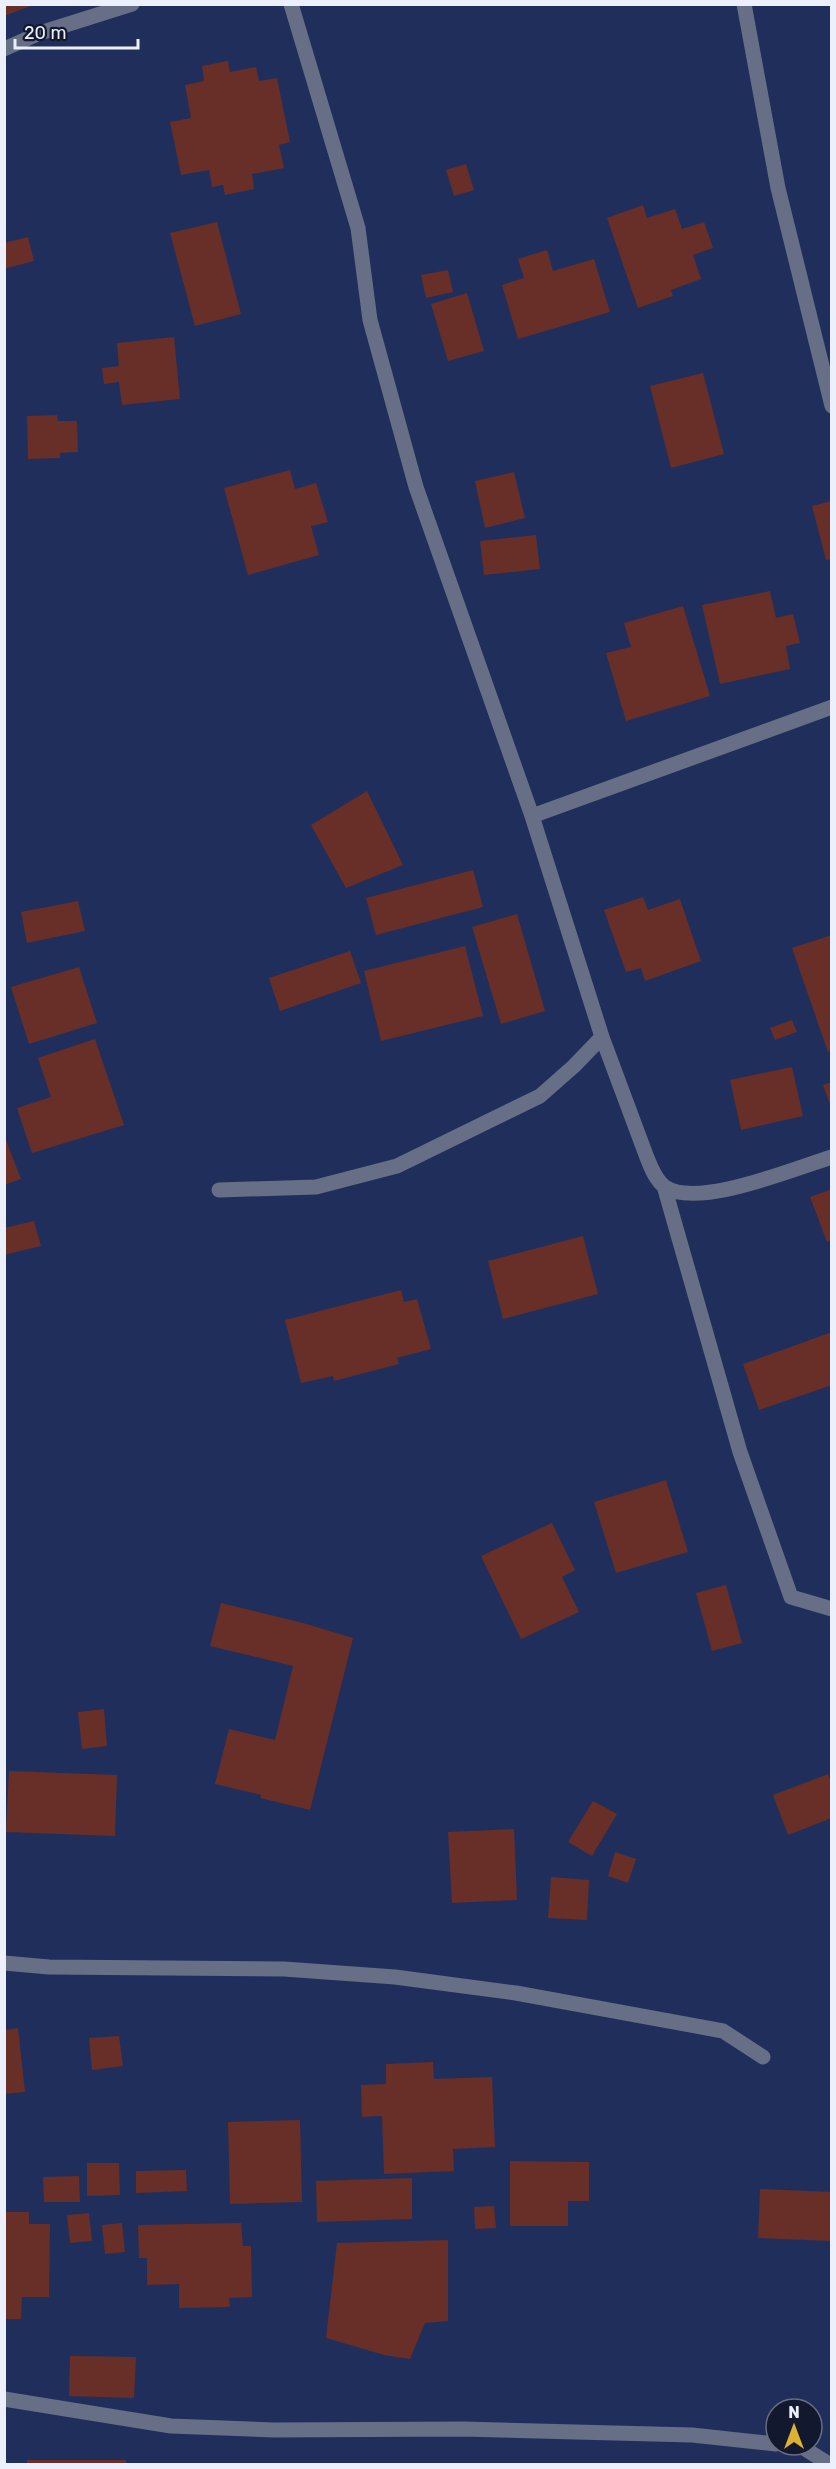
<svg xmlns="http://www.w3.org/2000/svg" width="836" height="2469" font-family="Rubik,sans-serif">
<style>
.building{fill:#672f27}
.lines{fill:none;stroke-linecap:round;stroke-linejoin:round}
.street{stroke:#666f86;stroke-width:15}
</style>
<rect width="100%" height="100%" fill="#202e5c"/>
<!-- building -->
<path class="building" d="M 4,5 L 33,5 L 4,16 Z
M 228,61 L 230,72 L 256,67 L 259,81 L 277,78 L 290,142 L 279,145 L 284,168 L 252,174 L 254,189 L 225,195 L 223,185 L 212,187 L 209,170 L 181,175 L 170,122 L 191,118 L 185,85 L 204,81 L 202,66 Z
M 466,164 L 474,190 L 454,196 L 446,170 Z
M 643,205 L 647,218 L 675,209 L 682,229 L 704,222 L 713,248 L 693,255 L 701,279 L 671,290 L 673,296 L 638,308 L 607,218 Z
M 217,222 L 241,314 L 195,326 L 170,233 Z
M 28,237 L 34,261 L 4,269 L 4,243 Z
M 547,250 L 553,271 L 594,259 L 610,312 L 518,339 L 502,285 L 524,278 L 518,259 Z
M 448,270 L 453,292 L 426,298 L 421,275 Z
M 467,293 L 484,351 L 448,361 L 431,304 Z
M 174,337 L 180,399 L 122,405 L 119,382 L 104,384 L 102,368 L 119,366 L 117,343 Z
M 703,373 L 724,454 L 671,468 L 650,386 Z
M 57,415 L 58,421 L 77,421 L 78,452 L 60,453 L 60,458 L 28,459 L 27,416 Z
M 290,470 L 295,489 L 316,483 L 328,522 L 311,526 L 319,555 L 248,575 L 224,488 Z
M 514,472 L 525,518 L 485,528 L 475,481 Z
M 832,501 L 832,559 L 826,560 L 812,506 Z
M 536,535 L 540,569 L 484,575 L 480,541 Z
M 770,591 L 776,618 L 793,614 L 800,643 L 786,646 L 790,669 L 720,684 L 702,605 Z
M 683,606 L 710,696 L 626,721 L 606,653 L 631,647 L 624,623 Z
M 367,791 L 403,865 L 346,888 L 311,825 Z
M 473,870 L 483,907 L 376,935 L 366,898 Z
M 643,897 L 648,910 L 680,899 L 701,961 L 645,981 L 641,968 L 626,972 L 604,910 Z
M 78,901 L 85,931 L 27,943 L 21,912 Z
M 517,914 L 545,1011 L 501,1024 L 472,927 Z
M 832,935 L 832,1050 L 828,1052 L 792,948 Z
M 465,946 L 483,1016 L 381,1041 L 364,971 Z
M 350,951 L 361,983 L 280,1011 L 269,978 Z
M 79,967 L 97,1023 L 29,1044 L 11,987 Z
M 792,1020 L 797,1032 L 775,1040 L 770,1028 Z
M 95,1039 L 124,1125 L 32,1153 L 17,1108 L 51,1097 L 38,1058 Z
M 792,1067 L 803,1116 L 741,1130 L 730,1080 Z
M 832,1082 L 832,1107 L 831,1107 L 823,1085 Z
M 4,1135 L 21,1179 L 4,1185 Z
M 832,1189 L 832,1240 L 827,1242 L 810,1197 Z
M 34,1221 L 41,1246 L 4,1255 L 4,1228 Z
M 583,1236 L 598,1294 L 503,1319 L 488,1261 Z
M 401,1290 L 404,1302 L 417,1299 L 431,1349 L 397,1358 L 399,1364 L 334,1381 L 333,1376 L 301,1383 L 285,1320 Z
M 832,1332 L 832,1385 L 759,1410 L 743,1364 Z
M 666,1480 L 688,1552 L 616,1573 L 594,1502 Z
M 552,1523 L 575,1570 L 562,1577 L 579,1612 L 521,1639 L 481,1556 Z
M 726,1585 L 742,1643 L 712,1651 L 696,1593 Z
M 221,1603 L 303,1623 L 353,1638 L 310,1810 L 260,1798 L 261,1795 L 215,1784 L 229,1729 L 275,1740 L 293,1666 L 210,1646 Z
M 104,1709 L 107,1746 L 82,1749 L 78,1712 Z
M 9,1771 L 117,1775 L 115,1836 L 6,1832 Z
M 828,1774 L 832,1784 L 832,1818 L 788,1835 L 773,1795 Z
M 593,1801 L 617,1814 L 592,1856 L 568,1842 Z
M 514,1829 L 517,1900 L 452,1903 L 448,1832 Z
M 615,1852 L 636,1859 L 628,1883 L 608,1876 Z
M 551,1877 L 589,1880 L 587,1920 L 548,1918 Z
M 18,2028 L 25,2092 L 4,2094 L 4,2030 Z
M 119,2036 L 123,2066 L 92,2070 L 89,2038 Z
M 433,2062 L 434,2079 L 492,2077 L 495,2147 L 453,2149 L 454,2171 L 384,2174 L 382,2116 L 362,2117 L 361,2085 L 386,2084 L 386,2064 Z
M 300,2120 L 302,2202 L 230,2204 L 228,2122 Z
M 510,2161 L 589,2162 L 589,2201 L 568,2201 L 568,2226 L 510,2226 Z
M 87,2163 L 119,2163 L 120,2195 L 87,2196 Z
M 186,2170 L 187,2191 L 136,2193 L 136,2171 Z
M 79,2176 L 80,2202 L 44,2202 L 43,2177 Z
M 412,2178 L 412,2219 L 317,2222 L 316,2181 Z
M 760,2189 L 832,2192 L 832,2241 L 758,2238 Z
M 494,2206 L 496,2228 L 475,2229 L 474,2207 Z
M 4,2212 L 29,2212 L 29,2224 L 50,2224 L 49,2297 L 22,2297 L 21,2319 L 4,2319 Z
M 89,2213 L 92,2241 L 70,2243 L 67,2215 Z
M 122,2223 L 125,2252 L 105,2254 L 102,2225 Z
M 241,2223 L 243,2246 L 251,2246 L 252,2297 L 229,2298 L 230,2307 L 179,2308 L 179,2284 L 147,2285 L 147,2258 L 139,2258 L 138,2225 Z
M 448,2240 L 448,2321 L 425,2323 L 410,2359 L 384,2355 L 326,2338 L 337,2243 Z
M 70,2356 L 136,2357 L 134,2398 L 69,2396 Z
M 27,2460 L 126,2460 L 126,2464 L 27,2464 Z"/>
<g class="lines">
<!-- street -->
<path class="street" d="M 744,4 L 778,188 L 832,406
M 4,49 L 40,33 L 132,4
M 532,816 L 832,707
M 602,1037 L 646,1155 C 650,1165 655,1180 665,1187 C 698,1209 795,1168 832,1157
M 664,1186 L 740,1452 L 791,1597 L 832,1609
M 219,1190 L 316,1187 L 397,1166 L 540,1096 L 574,1066 L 602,1037 L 532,816 L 416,487 L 370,320 L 358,228 L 291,4
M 4,1963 L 49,1967 L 284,1969 L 395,1977 L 516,1993 L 723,2031 L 763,2057
M 4,2399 L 171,2426 L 274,2430 L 463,2429 L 692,2435 L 776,2444
M 785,2445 L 802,2447 L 829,2464"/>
</g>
<!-- border -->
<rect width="836" height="2469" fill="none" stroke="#ebf0fc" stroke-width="12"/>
<!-- north arrow -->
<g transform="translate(794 2427)"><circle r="28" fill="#12182d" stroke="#696e80" stroke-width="1.5"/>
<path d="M0-4.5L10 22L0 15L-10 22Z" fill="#ddb233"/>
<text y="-9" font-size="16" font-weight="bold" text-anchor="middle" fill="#ebf0fc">N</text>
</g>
<!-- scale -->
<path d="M15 39v9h123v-9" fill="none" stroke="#ebf0fc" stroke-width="3"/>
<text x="24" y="39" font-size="18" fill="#ebf0fc" stroke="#12182d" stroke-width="4.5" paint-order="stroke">20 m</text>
</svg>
